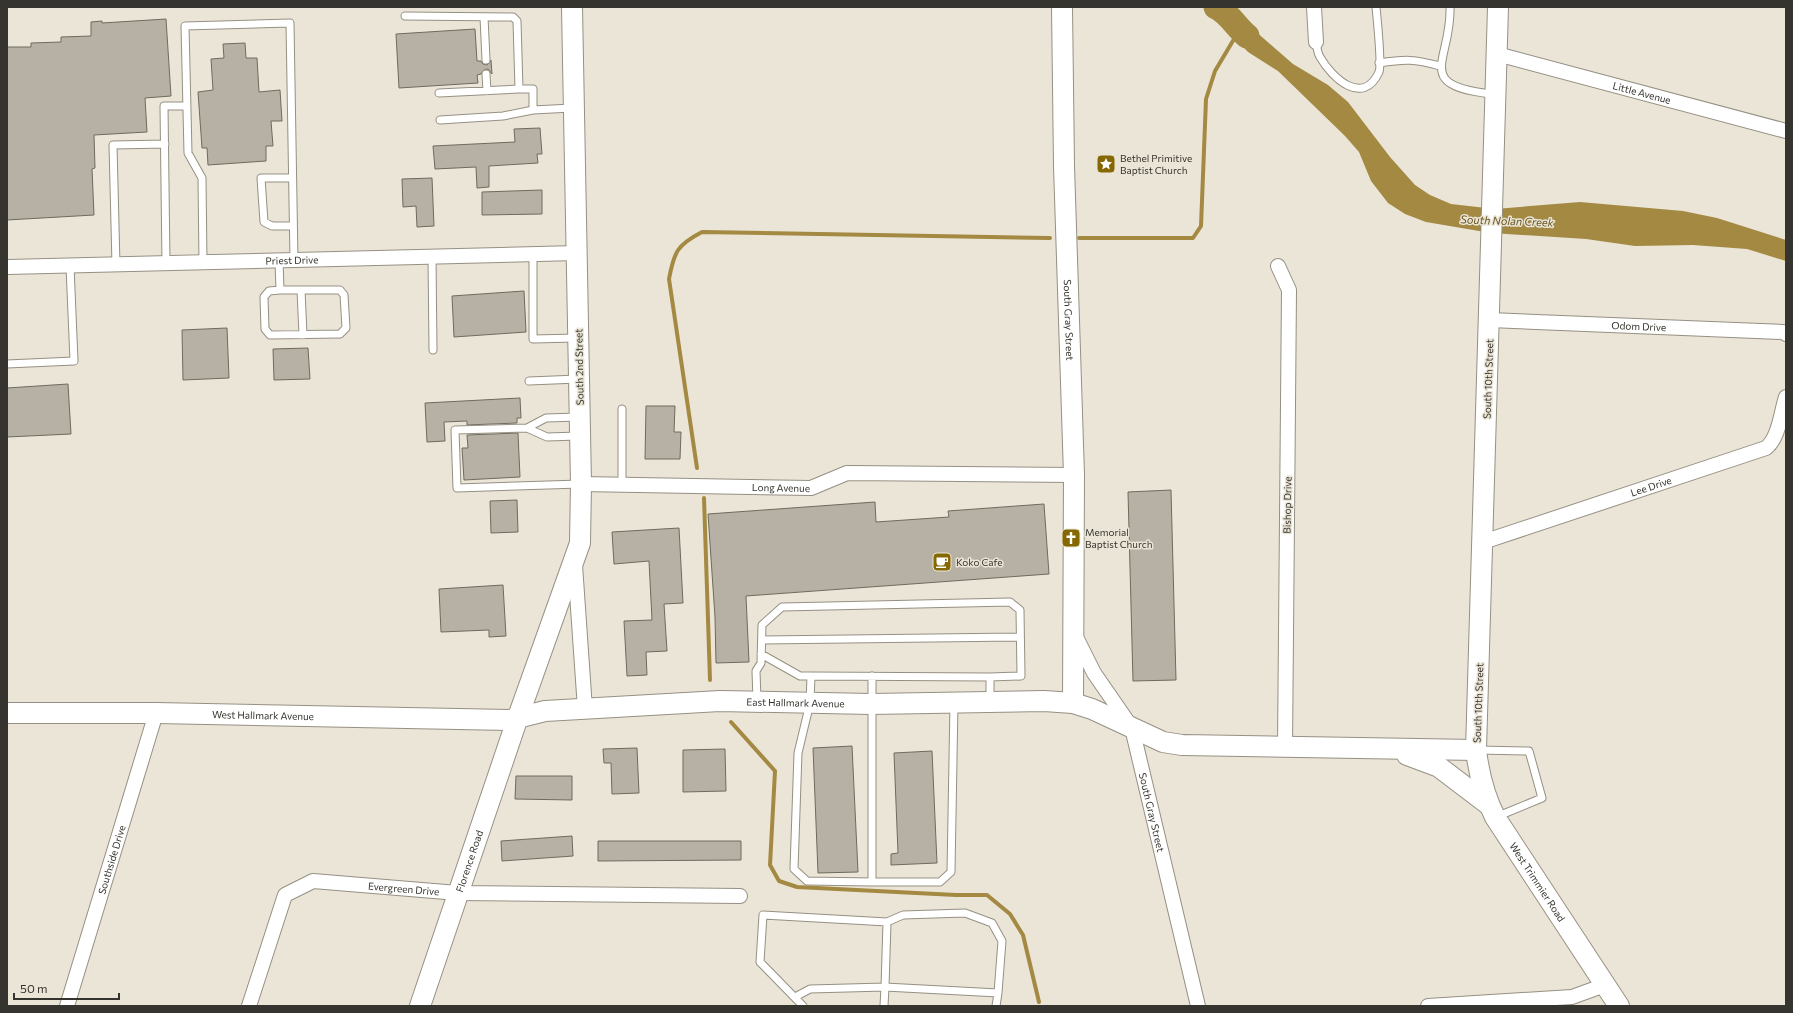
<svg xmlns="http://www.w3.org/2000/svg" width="1793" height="1013" font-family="Commissioner,sans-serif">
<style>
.water{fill:#a38941}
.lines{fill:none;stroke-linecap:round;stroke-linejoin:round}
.stream{stroke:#a38941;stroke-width:4}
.river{stroke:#a38941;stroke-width:25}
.building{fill:#b6b1a4;stroke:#6f6a5e}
.lane-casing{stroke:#959083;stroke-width:9}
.street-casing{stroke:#959083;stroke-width:16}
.secondary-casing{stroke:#959083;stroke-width:22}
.lane{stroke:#fff;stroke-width:7}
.street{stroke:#fff;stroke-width:14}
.secondary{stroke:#fff;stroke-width:20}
.labels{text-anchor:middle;stroke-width:3;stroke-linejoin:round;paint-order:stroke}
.street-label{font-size:10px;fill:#36342e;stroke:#ebe5d7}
.poi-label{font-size:10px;fill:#36342e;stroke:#ebe5d7;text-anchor:start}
.water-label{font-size:11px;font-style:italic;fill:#66531d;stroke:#ebe5d7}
</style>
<rect width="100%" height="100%" fill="#ebe5d7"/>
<!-- water -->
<path class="water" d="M 1224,11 L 1238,16 L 1293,64 L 1328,85 L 1348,102 L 1390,157 L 1415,185 L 1430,195 L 1451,204 L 1495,209 L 1580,202 L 1683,211 L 1717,218 L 1786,240 L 1786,261 L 1747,249 L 1693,245 L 1635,246 L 1586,239 L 1491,233 L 1426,222 L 1405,214 L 1388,203 L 1371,181 L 1359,152 L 1345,136 L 1278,71 L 1248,52 L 1228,31 Z"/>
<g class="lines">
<!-- stream -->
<path class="stream" d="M 1079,238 L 1193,238 L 1201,226 L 1206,99 L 1215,71 L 1237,34
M 697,468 L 669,279 C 674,252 677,245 702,232 L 1050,238
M 704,498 L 710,680
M 731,722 L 775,771 L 770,865 L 779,881 L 797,887 L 956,895 L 987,895 L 1010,914 L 1023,935 L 1039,1002"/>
<!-- river -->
<path class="river" d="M 1216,7 C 1229,13 1236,27 1247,36"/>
</g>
<!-- building -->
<path class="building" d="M 166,19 L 171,96 L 145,98 L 147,132 L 94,135 L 95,168 L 92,169 L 94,215 L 7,220 L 7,47 L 31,47 L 31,43 L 61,42 L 61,37 L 91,36 L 91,22 L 102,21 L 102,23 Z
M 475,29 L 477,61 L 481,61 L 483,64 L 487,65 L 491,60 L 492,74 L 488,69 L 484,70 L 481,74 L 477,75 L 478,83 L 399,88 L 396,34 Z
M 245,43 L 246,58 L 257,58 L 259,92 L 280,90 L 282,121 L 271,121 L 273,146 L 266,146 L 266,161 L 208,165 L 207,148 L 202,148 L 198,92 L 213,90 L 211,59 L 224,58 L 223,44 Z
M 540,128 L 542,154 L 537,154 L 538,163 L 489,166 L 489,187 L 477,188 L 476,167 L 435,169 L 433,146 L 515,142 L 514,129 Z
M 432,178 L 434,226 L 417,227 L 416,206 L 403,207 L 402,179 Z
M 542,190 L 542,214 L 482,215 L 482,192 Z
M 524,291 L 526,332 L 454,337 L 452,296 Z
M 227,328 L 229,378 L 183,380 L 182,330 Z
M 308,348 L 310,379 L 274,380 L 273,349 Z
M 68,384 L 71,434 L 7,437 L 7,388 Z
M 520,398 L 521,418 L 517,418 L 517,423 L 467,425 L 467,421 L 444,422 L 445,441 L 427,442 L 425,403 Z
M 646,406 L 675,406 L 674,432 L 681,432 L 680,459 L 645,459 Z
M 518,433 L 520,477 L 464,480 L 462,448 L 468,448 L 467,435 Z
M 1171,490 L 1176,680 L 1133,681 L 1128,492 Z
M 517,500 L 518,532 L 491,533 L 490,501 Z
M 875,502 L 876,522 L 949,517 L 948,511 L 1044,504 L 1049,574 L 746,596 L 749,662 L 716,663 L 715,617 L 708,514 Z
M 679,528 L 683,603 L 664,604 L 667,651 L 646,652 L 647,675 L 627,676 L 624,621 L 652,620 L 649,561 L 614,564 L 612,532 Z
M 503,585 L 506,636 L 489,637 L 489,630 L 441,632 L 439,589 Z
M 852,746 L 858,872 L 818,873 L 813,748 Z
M 637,748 L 639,793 L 612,794 L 611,763 L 604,763 L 603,749 Z
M 725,749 L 726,791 L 683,792 L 683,750 Z
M 932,751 L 937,863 L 891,865 L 891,854 L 898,853 L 894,753 Z
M 516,776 L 572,776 L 572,800 L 515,799 Z
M 572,836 L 573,856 L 502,861 L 501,841 Z
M 598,841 L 741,841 L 741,860 L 598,861 Z"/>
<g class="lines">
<defs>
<path id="lane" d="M 1450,7 C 1452,60 1411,86 1493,94
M 405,16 L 513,17 L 517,21 L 519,89 L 533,89 L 533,110 L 572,108
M 484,17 L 486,60
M 1316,42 C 1317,46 1317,52 1320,57 C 1332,78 1363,107 1379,72 C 1382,64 1377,18 1376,7
M 1379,63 C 1406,59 1414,59 1440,66
M 486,74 L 487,91
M 439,93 L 519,89
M 440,120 L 503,116 L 533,110
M 292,178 L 261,178 L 264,222 L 272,226 L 293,226
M 533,255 L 533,339 L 576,338
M 432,257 L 433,350
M 279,261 L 280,290 L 269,291 L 264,297 L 265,329 L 270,335 L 340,334 L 346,328 L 344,295 L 340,290 L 280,290
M 166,263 L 164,106 L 187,106
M 203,263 L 202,178 L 188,153 L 185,26 L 290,23 L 294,260
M 116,265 L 113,145 L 165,144
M 301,290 L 303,335
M 7,364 L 74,361 L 70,266
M 529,381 L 578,379
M 527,428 L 546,418 L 579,417
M 578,436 L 547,437 L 527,428 L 455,430 L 457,488 L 580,484
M 622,484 L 622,409
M 762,640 L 1020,637
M 761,654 L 800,676 L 811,676
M 872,676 L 872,882 L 807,881 L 794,869 L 798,753 L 810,703 L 811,676 L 990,677
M 757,700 L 756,671 L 761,663 L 762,625 L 782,607 L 1010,602 L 1020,610 L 1021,676 L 990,677 L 990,700
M 1477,750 L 1529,751 L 1542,798 L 1496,817
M 872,882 L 940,882 L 951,872 L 954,703
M 795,997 L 810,989 L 885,987 L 884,1006
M 803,1006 L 760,962 L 763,915 L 887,922 L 903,915 L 965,913 L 992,923 L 1002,941 L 998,993 L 885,987 L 887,922
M 996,1006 L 998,993"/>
<g id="street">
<path d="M 1314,7 L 1316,42"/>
<path id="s1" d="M 1497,54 L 1786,131"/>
<path d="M 1278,266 L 1289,290 L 1285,747"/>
<path id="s2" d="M 7,267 L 577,253"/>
<path id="s3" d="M 1490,320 L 1783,332 L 1786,334"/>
<path id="s4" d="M 581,484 L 811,488 L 847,473 L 1074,475"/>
<path id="s5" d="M 1483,542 L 1766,448 C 1779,438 1781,412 1786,397"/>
<path d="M 575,565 L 585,709"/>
<path id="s6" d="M 1075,635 L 1094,673 L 1132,728 L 1198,1006"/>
<path id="s7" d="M 67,1006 L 156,713"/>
<path id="s8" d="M 249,1006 L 285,895 L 313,881 L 458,893 L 740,896"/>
<path d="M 1428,1006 L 1572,997 L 1605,985"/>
</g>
<g id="secondary">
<path id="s9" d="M 1062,7 L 1064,166 L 1074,475 L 1073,703"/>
<path id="s10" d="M 1498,7 L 1476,750 C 1479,775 1484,795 1495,817 L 1619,1006"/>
<path id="s11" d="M 7,713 L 156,713 L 509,720 L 545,711 L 720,701 L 871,704 L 1044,701 L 1073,703 L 1092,709 L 1163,742 L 1182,745 L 1476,750"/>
<path d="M 1407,755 L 1439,767 L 1489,805"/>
<path id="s12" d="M 420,1006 L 518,717 L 580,543 L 581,484 L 572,7"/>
</g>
</defs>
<!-- lane casing -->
<use href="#lane" class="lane-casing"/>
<!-- street casing -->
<use href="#street" class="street-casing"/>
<!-- secondary casing -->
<use href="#secondary" class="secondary-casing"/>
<!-- lane -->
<use href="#lane" class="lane"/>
<!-- street -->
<use href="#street" class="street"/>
<!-- secondary -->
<use href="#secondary" class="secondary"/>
</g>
<!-- icons -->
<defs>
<symbol id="sight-square" viewBox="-11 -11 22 22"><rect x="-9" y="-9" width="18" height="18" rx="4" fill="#856802" stroke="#ebe5d7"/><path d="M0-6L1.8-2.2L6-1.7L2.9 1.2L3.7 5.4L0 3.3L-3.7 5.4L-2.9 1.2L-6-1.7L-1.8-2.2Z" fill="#fff"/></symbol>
<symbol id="church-square" viewBox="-11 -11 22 22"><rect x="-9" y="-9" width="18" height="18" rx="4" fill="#856802" stroke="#ebe5d7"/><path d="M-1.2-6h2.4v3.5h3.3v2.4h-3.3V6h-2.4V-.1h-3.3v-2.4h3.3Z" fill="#fff"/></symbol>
<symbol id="cafe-square" viewBox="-11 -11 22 22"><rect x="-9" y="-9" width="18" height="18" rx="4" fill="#856802" stroke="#ebe5d7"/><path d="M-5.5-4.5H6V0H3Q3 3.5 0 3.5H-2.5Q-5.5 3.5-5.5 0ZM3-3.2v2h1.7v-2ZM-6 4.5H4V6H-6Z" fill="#fff"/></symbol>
</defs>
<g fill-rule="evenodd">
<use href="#sight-square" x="1095" y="153" width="22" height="22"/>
<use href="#church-square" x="1060" y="527" width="22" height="22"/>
<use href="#cafe-square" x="931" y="551" width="22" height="22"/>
</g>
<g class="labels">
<!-- street labels -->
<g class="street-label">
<text dy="4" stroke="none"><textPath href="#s1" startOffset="150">Little Avenue</textPath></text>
<text dy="4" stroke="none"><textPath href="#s2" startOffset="285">Priest Drive</textPath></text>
<text dy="4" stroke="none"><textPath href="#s9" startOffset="313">South Gray Street</textPath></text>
<text dy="4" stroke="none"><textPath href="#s3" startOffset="149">Odom Drive</textPath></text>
<text transform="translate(579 367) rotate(-91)" y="4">South 2nd Street</text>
<text transform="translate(1488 379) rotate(-88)" y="4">South 10th Street</text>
<text dy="4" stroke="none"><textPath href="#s5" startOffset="177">Lee Drive</textPath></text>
<text dy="4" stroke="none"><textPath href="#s4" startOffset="200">Long Avenue</textPath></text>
<text transform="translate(1287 505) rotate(-89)" y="4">Bishop Drive</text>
<text dy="4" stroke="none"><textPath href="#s11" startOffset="790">East Hallmark Avenue</textPath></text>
<text transform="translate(1478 703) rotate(-88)" y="4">South 10th Street</text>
<text dy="4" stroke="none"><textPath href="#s11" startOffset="256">West Hallmark Avenue</textPath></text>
<text dy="4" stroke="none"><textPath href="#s6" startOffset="196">South Gray Street</textPath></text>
<text dy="4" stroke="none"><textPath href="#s7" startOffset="153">Southside Drive</textPath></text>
<text dy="4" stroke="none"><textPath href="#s12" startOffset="153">Florence Road</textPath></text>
<text dy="4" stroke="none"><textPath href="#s10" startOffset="891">West Trimmier Road</textPath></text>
<text dy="4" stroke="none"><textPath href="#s8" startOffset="239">Evergreen Drive</textPath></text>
</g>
<!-- poi labels -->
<g class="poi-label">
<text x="1120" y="162">Bethel Primitive<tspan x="1120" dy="12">Baptist Church</tspan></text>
<text x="1085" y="536">Memorial<tspan x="1085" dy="12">Baptist Church</tspan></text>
<text x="956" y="566">Koko Cafe</text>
</g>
<!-- water labels -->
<g class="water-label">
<text transform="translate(1507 221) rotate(2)" y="4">South Nolan Creek</text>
</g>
</g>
<!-- border -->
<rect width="1793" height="1013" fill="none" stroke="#36342e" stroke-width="16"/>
<!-- scale -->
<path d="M14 993v6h105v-6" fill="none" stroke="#36342e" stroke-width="2"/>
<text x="20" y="993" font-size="12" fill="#36342e" stroke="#ebe5d7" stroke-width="3" paint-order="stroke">50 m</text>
</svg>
